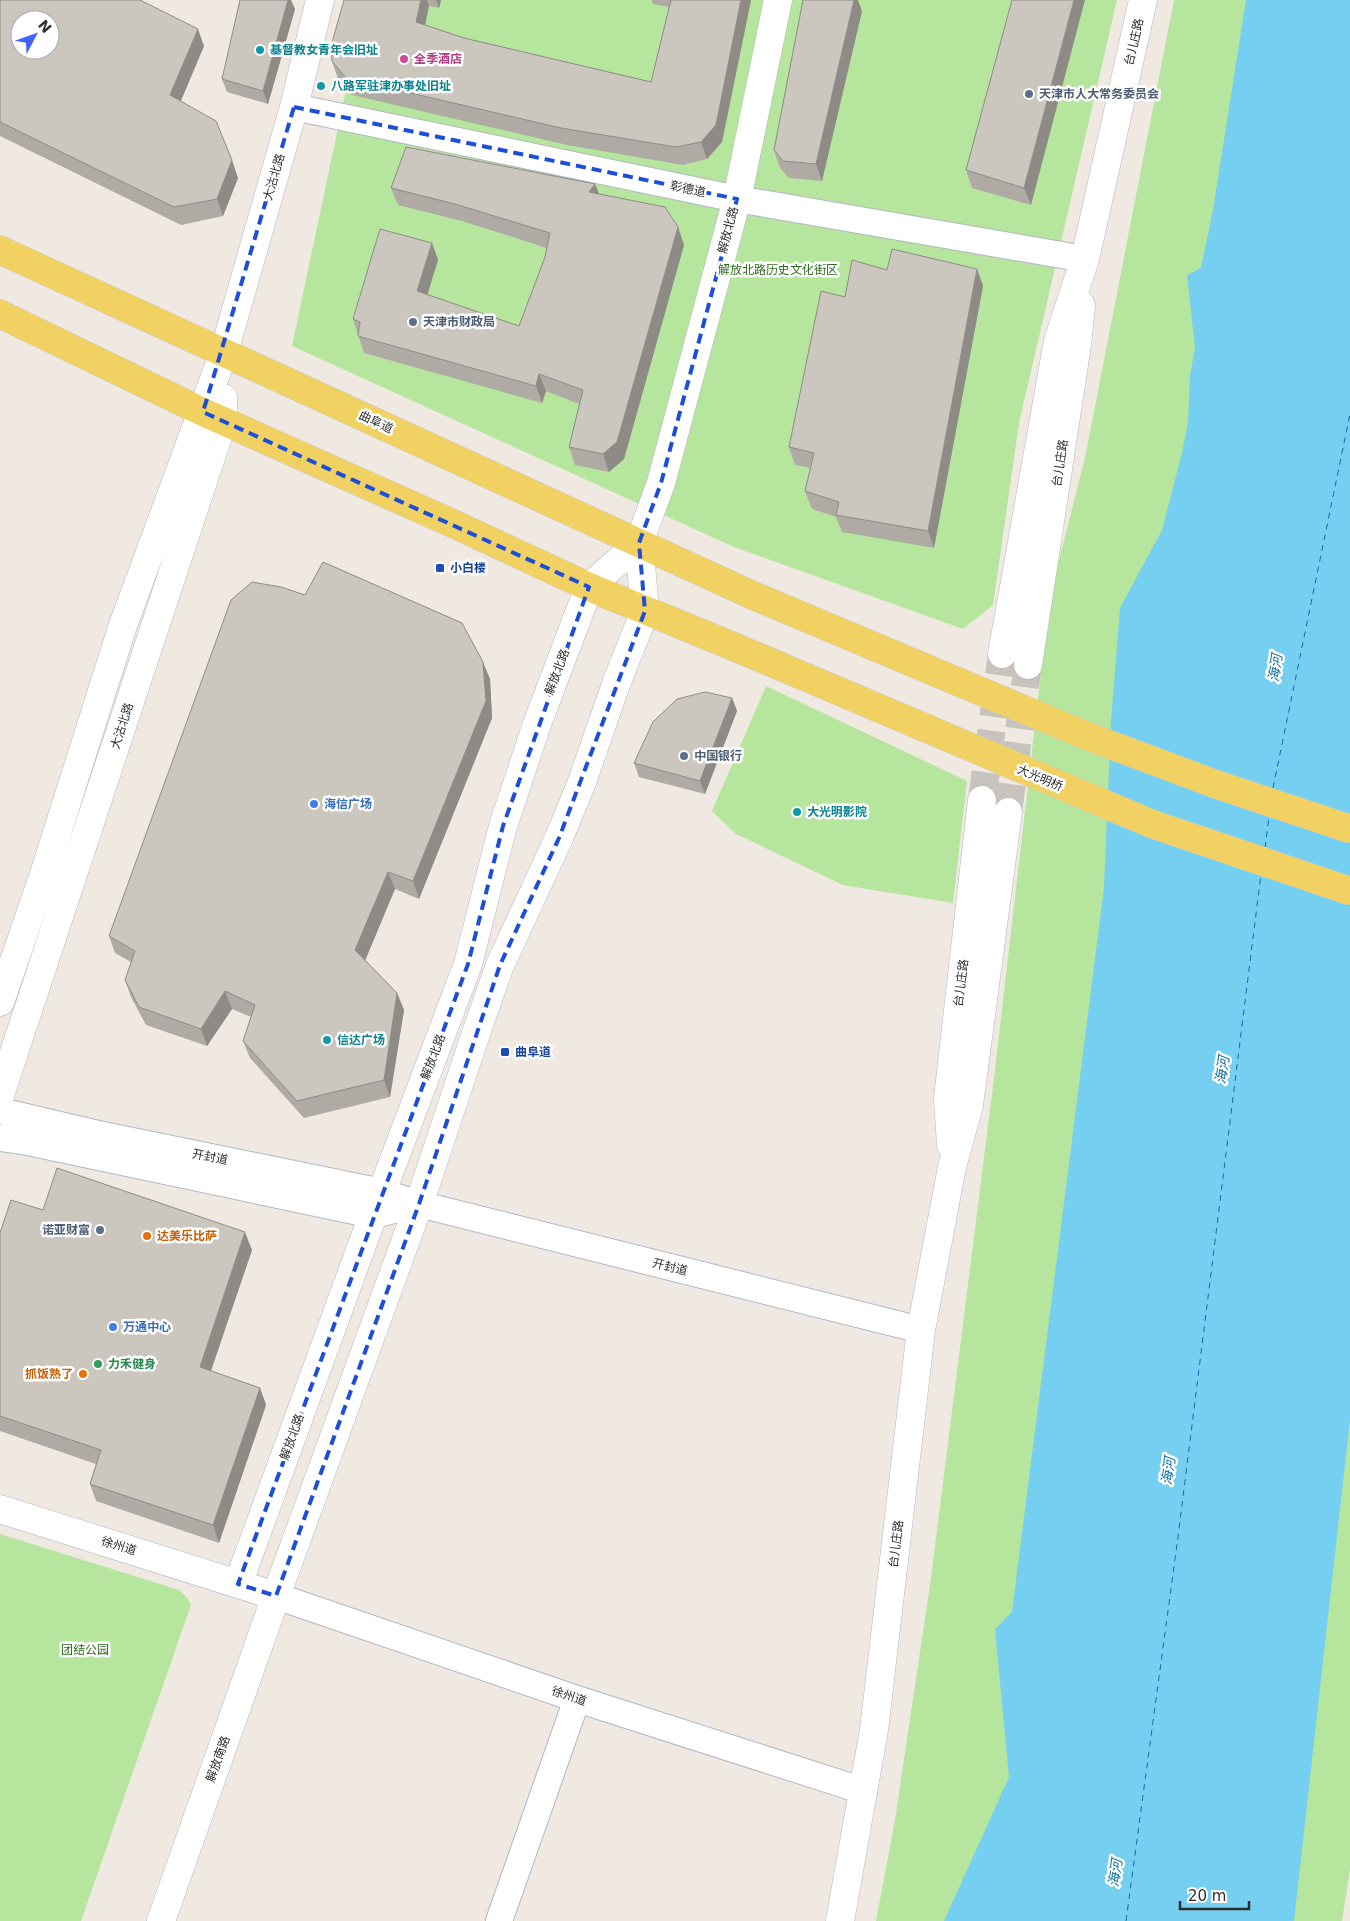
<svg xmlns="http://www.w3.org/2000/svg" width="1350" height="1921" font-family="'DejaVu Sans','Noto Sans SC',sans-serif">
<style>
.green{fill:#b6e59e}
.water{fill:#75cff0}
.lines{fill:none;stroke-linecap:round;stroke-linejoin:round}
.ferry{stroke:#0d6fa3;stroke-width:1;stroke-dasharray:6 5;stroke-linecap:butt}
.secondary-tunnel{stroke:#c8c4bd;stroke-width:28;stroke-dasharray:28 14;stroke-linecap:butt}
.street-casing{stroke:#b4b7c1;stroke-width:28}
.secondary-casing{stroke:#b4b7c1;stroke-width:29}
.primary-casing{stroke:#c9c9c9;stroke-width:29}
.street{stroke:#fff;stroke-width:26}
.secondary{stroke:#fff;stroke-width:28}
.primary{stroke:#f2d163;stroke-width:28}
.primary-bridge-casing{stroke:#c9c9c9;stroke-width:29;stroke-linecap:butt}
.primary-bridge{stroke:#f2d163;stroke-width:28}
.wall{fill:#afaba4}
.shaded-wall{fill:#8e8b86}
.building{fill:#cbc7bf;stroke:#8e8b86;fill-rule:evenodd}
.marked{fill:none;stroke:#1d4ed8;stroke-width:4;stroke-dasharray:10 6;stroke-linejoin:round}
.culture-dot{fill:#0f9aa8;stroke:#fff;stroke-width:2}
.hotel-dot{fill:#d1479c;stroke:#fff;stroke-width:2}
.service-dot{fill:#5c6f8a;stroke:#fff;stroke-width:2}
.transit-dot{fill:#1a4fb4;stroke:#fff;stroke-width:2}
.shop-dot{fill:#3f7fe0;stroke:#fff;stroke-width:2}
.food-dot{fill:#e8710a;stroke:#fff;stroke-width:2}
.leisure-dot{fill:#2e9e5b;stroke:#fff;stroke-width:2}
.labels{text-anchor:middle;stroke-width:5;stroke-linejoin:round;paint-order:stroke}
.street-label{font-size:12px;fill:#2e2e2e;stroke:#fff}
.culture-label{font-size:12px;font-weight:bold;fill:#0d838f;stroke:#fff;text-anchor:start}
.hotel-label{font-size:12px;font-weight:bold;fill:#b23c85;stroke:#fff;text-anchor:start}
.service-label{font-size:12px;font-weight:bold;fill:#4e5e75;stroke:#fff;text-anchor:start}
.park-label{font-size:12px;fill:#2c6e1b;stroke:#fff}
.transit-label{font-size:12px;font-weight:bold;fill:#164399;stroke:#fff;text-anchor:start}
.shop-label{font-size:12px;font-weight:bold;fill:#366cbe;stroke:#fff;text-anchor:start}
.food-label{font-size:12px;font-weight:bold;fill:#c56008;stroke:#fff;text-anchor:start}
.leisure-label{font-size:12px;font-weight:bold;fill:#27864d;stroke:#fff;text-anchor:start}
.water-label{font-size:14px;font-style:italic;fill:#0d6fa3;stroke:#fff}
</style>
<rect width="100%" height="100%" fill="#efe9e1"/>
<!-- green -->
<path class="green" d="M 365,0 L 1117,0 L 1019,423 L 993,605 L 963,629 L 734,547 L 292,346 Z
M 1174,0 L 1350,0 L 1350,1869 L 1342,1921 L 876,1921 L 895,1820 L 931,1578 L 994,1078 L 1050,596 L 1085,458 Z
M 766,686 L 967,781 L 953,903 L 843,885 L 736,834 L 712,811 Z
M 0,1534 L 179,1590 L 187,1598 L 191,1605 L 81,1921 L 0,1921 Z"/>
<!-- water -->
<path class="water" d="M 1246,0 L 1350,0 L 1350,1420 L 1294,1921 L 944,1921 L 1009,1777 L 995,1629 L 1012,1612 L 1104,888 L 1111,721 L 1120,608 L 1162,530 L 1182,453 L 1188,423 L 1190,376 L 1195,347 L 1187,275 L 1201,268 L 1213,210 Z"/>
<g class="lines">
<!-- ferry -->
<path class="ferry" d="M 1273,788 L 1350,414
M 1265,848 L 1269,817
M 1126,1921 L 1178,1537 L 1261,874"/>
<!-- secondary-tunnel -->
<path class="secondary-tunnel" d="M 982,800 L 1002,654
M 1008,812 L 1028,665"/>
<defs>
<path id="street" d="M 294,107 L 737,199 L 1085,259
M 0,1111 L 98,1134 L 382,1192 L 419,1204 L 921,1330
M 0,1138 L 23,1141 L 373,1215 L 394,1210
M 276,1596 L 577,1699 L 864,1791
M 499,1921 L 577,1699"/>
<path id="secondary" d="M 1002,654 L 1058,341 L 1085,259 L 1143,0
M 1028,665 L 1077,345 L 1081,305
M 0,1002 L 44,874 L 122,628 L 224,352 L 294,107 L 320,0
M 0,1095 L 223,421 L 223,398
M 951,1145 L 948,1098 L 982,800
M 0,1509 L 276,1596
M 238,1584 L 373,1215 L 468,964 L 503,826 L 537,724 L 589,587 L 639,543
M 161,1921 L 276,1596 L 419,1204 L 474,1039 L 500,965 L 559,838 L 582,782 L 616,684 L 645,611 L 639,543 L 661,483 L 737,199 L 778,0
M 840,1921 L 874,1730 L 921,1330 L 952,1167 L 969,1105 L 1008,812"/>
<path id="primary" d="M 0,250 L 752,595
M 0,314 L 203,412 L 456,525 L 589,587 L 737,648"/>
</defs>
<!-- street casing -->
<use href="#street" class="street-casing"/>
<!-- secondary casing -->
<use href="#secondary" class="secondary-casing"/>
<!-- primary casing -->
<use href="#primary" class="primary-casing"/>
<!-- street -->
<use href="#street" class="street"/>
<!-- secondary -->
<use href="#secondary" class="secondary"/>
<!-- primary -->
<use href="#primary" class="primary"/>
<defs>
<path id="primary-bridge" d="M 752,595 L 1087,736 L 1215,784 L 1350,829
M 737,648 L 1152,824 L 1350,891"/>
</defs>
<!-- primary-bridge casing -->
<use href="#primary-bridge" class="primary-bridge-casing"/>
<!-- primary-bridge -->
<use href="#primary-bridge" class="primary-bridge"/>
</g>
<!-- wall -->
<path class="wall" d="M 0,0 L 204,46 L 181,101 L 238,178 L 223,216 L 181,225 L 0,136 Z
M 344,0 L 441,0 L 439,8 L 429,6 L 425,25 L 464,38 L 651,82 L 669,7 L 653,4 L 652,0 L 751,0 L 722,142 L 707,159 L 683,165 L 567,145 L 352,95 L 338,79 L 332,61 Z
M 1012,0 L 1031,205 L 972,188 L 966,170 Z
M 295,9 L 268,104 L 227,92 L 222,79 Z
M 862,11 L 822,181 L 789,178 L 780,168 L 774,150 Z
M 595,184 L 599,194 L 678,227 L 684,245 L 624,459 L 609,472 L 575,465 L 569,447 L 579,404 L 546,391 L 542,403 L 364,353 L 353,319 L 432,243 L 438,260 L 427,295 L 519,326 L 545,257 L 547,248 L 462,221 L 398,205 L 391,188 Z
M 977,269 L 983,286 L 934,548 L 842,532 L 836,517 L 812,509 L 805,491 L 811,468 L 795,465 L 789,447 L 845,297 L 887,270 Z
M 490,679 L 492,718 L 419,899 L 395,889 L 365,960 L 397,993 L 404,1010 L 390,1097 L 304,1118 L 250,1058 L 243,1041 L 251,1017 L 232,1009 L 207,1046 L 146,1025 L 131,997 L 125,980 L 131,962 L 115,953 L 109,936 Z
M 732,698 L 737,711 L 705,794 L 639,777 L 634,763 Z
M 43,1210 L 252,1250 L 211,1371 L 260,1388 L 266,1405 L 219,1543 L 96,1501 L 90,1484 L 96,1464 L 0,1431 L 0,1233 Z"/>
<!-- shaded-wall -->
<path class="shaded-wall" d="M 288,0 L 291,0 L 295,9 L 268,104 L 263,91 Z
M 421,0 L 427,0 L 429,6 L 422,39 L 416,22 Z
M 436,0 L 441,0 L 439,8 Z
M 741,0 L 751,0 L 722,142 L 707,159 L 701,142 Z
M 854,0 L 858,0 L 862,11 L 822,181 L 816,164 Z
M 1074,0 L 1085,0 L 1031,205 L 1024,188 Z
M 198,29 L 204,46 L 176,112 L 170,95 Z
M 232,160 L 238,178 L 223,216 L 217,199 Z
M 595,184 L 602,201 L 589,192 Z
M 678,227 L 684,245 L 624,459 L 609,472 L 603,454 Z
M 432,243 L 438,260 L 423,309 L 417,291 Z
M 977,269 L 983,286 L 934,548 L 928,531 Z
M 539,374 L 546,391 L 542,403 L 536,386 Z
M 483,662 L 490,679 L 492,718 L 419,899 L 413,881 Z
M 732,698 L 737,711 L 705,794 L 700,781 Z
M 388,872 L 395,889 L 362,968 L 355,950 Z
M 225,991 L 232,1009 L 207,1046 L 201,1029 Z
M 397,993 L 404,1010 L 390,1097 L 384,1080 Z
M 245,1232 L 252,1250 L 206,1385 L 200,1367 Z
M 260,1388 L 266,1405 L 219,1543 L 213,1525 Z"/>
<!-- building -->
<path class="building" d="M 0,0 L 140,0 L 198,29 L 170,95 L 216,121 L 232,160 L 217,199 L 174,207 L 0,122 ZM 20,20 L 50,20 L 50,50 L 20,50 Z
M 240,0 L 288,0 L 263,91 L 222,79 Z
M 344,0 L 421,0 L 416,22 L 464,38 L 651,82 L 671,0 L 741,0 L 716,125 L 701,142 L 676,147 L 561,128 L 346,78 L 332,61 L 331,46 Z
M 803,0 L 854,0 L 816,164 L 783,161 L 774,150 Z
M 1012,0 L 1074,0 L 1024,188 L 966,170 Z
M 406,147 L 595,184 L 589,192 L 665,207 L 678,227 L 617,442 L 603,454 L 569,447 L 583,390 L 539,374 L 536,386 L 358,336 L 360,322 L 353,319 L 380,229 L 432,243 L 417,291 L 519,326 L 545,257 L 550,233 L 455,204 L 391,188 Z
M 892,249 L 977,269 L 928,531 L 836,515 L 839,502 L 805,491 L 814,453 L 789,447 L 821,291 L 845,297 L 852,260 L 887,270 Z
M 323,562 L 462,623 L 483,662 L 486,701 L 413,881 L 388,872 L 355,950 L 397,993 L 384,1080 L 297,1101 L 243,1041 L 255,1005 L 225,991 L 201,1029 L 139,1007 L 125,980 L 135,951 L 109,936 L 231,600 L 252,582 L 281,587 L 305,595 Z
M 705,692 L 732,698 L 700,781 L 634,763 L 653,722 L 677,699 Z
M 57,1168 L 245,1232 L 200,1367 L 260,1388 L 213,1525 L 90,1484 L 101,1450 L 0,1416 L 0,1233 L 11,1200 L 43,1210 Z"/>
<!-- marked area -->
<path class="marked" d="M 294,107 L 737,199 L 661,483 L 639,543 L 645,611 L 559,838 L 500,965 L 419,1204 L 276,1596 L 238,1584 L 468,964 L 503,826 L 589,587 L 203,412 Z"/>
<!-- markers -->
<g class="culture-dot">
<circle cx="260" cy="50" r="5"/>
<circle cx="321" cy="86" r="5"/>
<circle cx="797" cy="812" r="5"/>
<circle cx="327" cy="1040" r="5"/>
</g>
<circle class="hotel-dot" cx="404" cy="59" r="5"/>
<g class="service-dot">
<circle cx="1029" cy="94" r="5"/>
<circle cx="413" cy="322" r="5"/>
<circle cx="684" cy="756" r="5"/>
<circle cx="100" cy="1230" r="5"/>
</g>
<g class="transit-dot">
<rect x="435" y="563" width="10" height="10" rx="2.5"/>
<rect x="500" y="1047" width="10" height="10" rx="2.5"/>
</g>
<g class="shop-dot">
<circle cx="314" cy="804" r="5"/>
<circle cx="113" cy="1327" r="5"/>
</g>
<g class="food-dot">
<circle cx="147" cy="1236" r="5"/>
<circle cx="83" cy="1374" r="5"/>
</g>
<circle class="leisure-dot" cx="98" cy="1364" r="5"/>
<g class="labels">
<!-- street labels -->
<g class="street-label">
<text transform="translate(1134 42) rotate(-77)" y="4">台儿庄路</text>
<text transform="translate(274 177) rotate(-74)" y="4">大沽北路</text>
<text transform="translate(688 189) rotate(12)" y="4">彰德道</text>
<text transform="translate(728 230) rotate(-75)" y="4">解放北路</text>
<text transform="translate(376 422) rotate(25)" y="4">曲阜道</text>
<text transform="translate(1060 463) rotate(-82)" y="4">台儿庄路</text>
<text transform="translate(557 672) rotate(-69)" y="4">解放北路</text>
<text transform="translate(122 726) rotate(-72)" y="4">大沽北路</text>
<text transform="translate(1040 778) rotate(23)" y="4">大光明桥</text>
<text transform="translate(961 983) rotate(-83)" y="4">台儿庄路</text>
<text transform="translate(433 1057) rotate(-69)" y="4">解放北路</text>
<text transform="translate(210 1157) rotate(11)" y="4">开封道</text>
<text transform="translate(670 1267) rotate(14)" y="4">开封道</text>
<text transform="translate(292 1437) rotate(-70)" y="4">解放北路</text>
<text transform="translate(896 1544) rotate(-83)" y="4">台儿庄路</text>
<text transform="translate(119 1546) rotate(17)" y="4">徐州道</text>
<text transform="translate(569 1696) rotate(18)" y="4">徐州道</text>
<text transform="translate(218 1759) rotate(-70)" y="4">解放南路</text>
</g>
<!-- culture labels -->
<g class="culture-label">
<text x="270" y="54">基督教女青年会旧址</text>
<text x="331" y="90">八路军驻津办事处旧址</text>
<text x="807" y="816">大光明影院</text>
<text x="337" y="1044">信达广场</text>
</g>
<!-- hotel labels -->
<g class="hotel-label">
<text x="414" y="63">全季酒店</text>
</g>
<!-- service labels -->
<g class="service-label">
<text x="1039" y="98">天津市人大常务委员会</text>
<text x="423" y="326">天津市财政局</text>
<text x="694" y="760">中国银行</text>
<text x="90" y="1234" text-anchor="end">诺亚财富</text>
</g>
<!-- park labels -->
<g class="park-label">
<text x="778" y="274">解放北路历史文化街区</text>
<text x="85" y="1654">团结公园</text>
</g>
<!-- transit labels -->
<g class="transit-label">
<text x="450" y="572">小白楼</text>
<text x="515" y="1056">曲阜道</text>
</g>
<!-- shop labels -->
<g class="shop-label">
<text x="324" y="808">海信广场</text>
<text x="123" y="1331">万通中心</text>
</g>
<!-- food labels -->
<g class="food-label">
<text x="157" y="1240">达美乐比萨</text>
<text x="73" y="1378" text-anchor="end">抓饭熟了</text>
</g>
<!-- leisure labels -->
<g class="leisure-label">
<text x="108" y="1368">力禾健身</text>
</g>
<!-- water labels -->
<g class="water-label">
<text transform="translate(1275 668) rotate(-82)" y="5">海河</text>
<text transform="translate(1222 1070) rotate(-82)" y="5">海河</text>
<text transform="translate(1168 1471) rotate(-82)" y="5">海河</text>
<text transform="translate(1115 1873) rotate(-82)" y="5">海河</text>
</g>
</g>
<!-- north arrow -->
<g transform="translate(35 35) rotate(49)"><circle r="24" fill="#ffffff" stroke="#ababab"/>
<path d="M0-4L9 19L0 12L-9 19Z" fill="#4264fb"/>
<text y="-8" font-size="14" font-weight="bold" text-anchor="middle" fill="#2e2e2e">N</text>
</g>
<!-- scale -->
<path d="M1180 1901v8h69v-8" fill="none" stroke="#2e2e2e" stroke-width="2.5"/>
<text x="1188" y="1901" font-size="15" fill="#2e2e2e" stroke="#ffffff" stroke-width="4" paint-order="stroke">20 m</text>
</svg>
